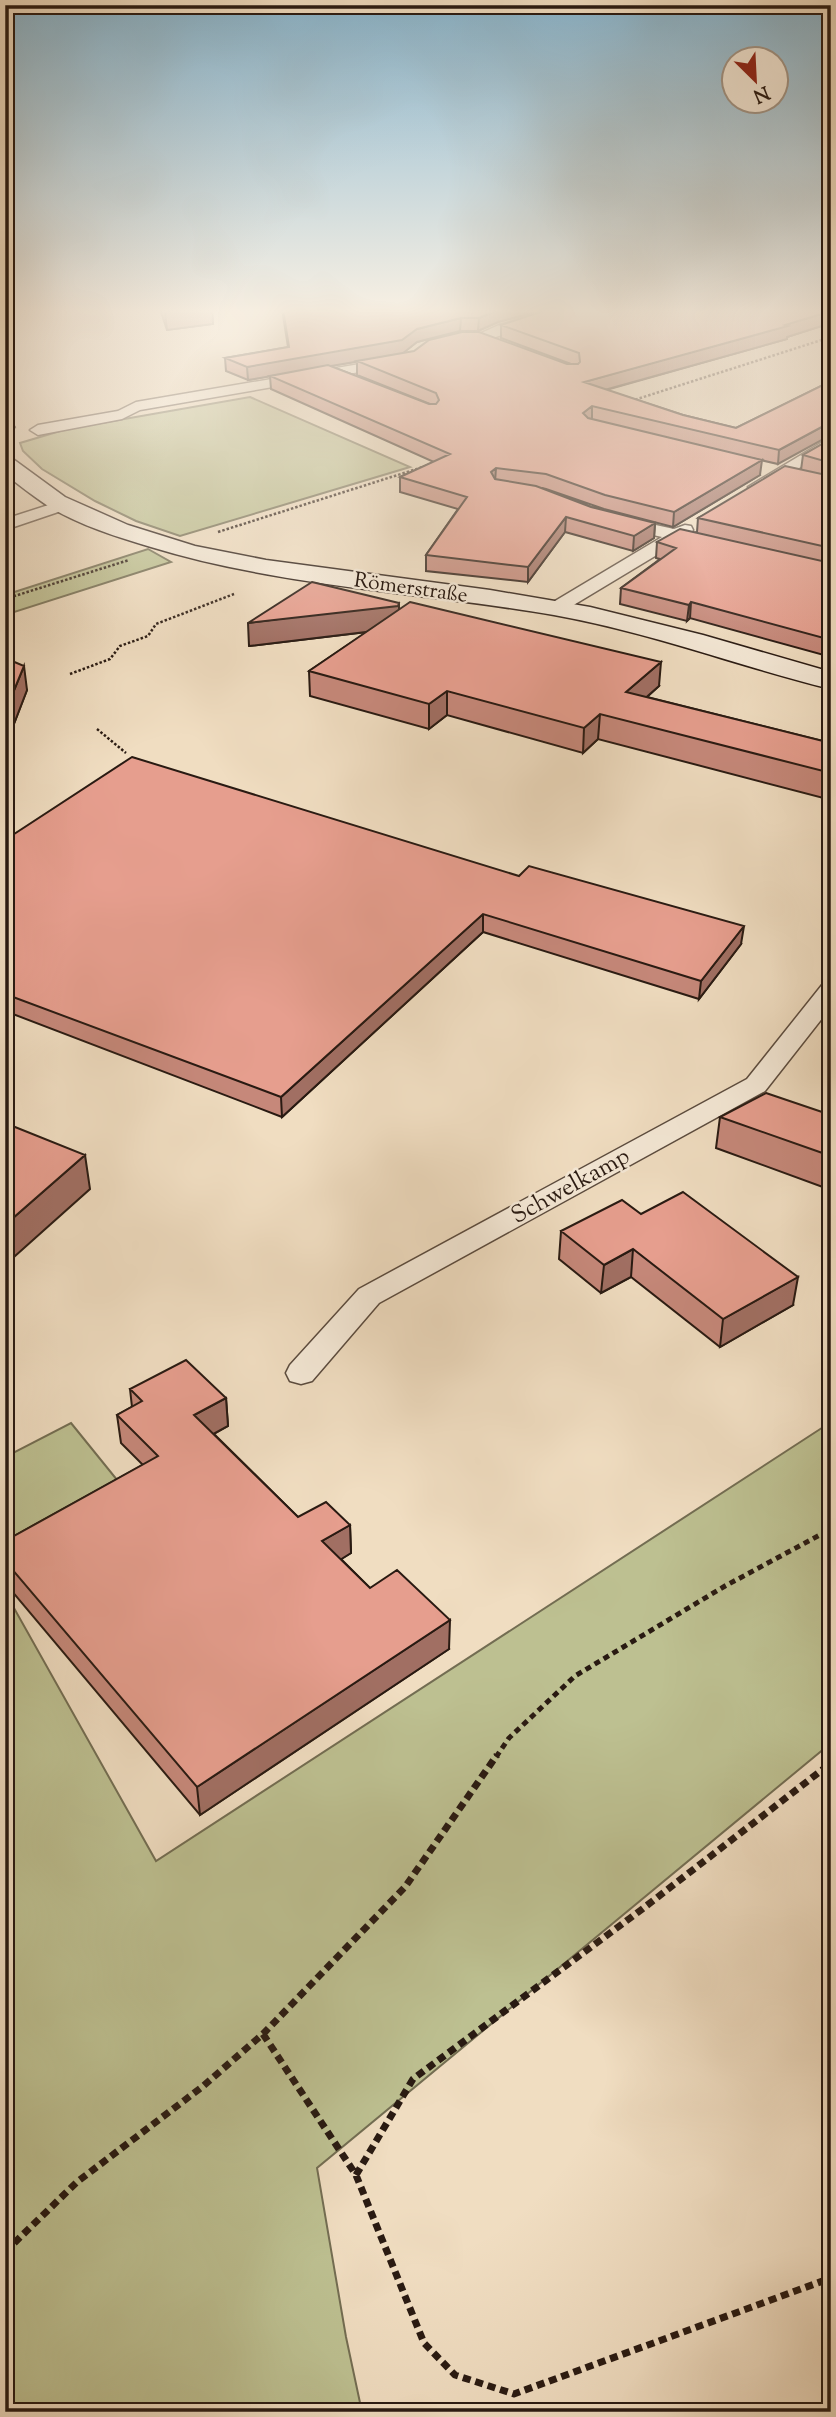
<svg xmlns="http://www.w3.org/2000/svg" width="836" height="2417" font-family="'Sorts Mill Goudy',serif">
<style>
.green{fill:#bdc091;stroke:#736d52;stroke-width:2}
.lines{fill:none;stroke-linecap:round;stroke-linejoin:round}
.minor-casing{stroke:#5b4b3e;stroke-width:3}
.secondary-casing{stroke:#291a12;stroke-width:3}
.path-far2{stroke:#291a12;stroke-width:2.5;stroke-dasharray:2.5 2;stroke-linecap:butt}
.path-far1{stroke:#291a12;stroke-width:5;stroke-dasharray:6 4.5;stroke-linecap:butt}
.path{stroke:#291a12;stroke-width:7;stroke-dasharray:8 5;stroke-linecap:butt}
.minor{fill:#f5e9d7;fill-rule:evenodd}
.secondary{fill:#f5e9d7;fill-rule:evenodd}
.wall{fill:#c6887a;stroke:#291a12;stroke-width:2;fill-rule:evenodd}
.shaded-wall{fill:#a16f63;stroke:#291a12;stroke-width:2}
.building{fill:#e69e8e;stroke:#291a12;stroke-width:2}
.labels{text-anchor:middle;stroke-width:5;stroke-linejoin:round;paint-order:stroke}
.far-street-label{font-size:21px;fill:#291a12;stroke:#f5e9d7}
.street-label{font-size:24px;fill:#291a12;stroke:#f5e9d7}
</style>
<rect width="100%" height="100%" fill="#f0ddc1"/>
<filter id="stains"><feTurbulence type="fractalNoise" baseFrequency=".00286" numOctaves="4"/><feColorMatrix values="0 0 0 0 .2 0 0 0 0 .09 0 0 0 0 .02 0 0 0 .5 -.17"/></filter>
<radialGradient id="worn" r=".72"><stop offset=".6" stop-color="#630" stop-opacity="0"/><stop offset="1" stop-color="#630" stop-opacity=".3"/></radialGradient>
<!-- green -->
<path class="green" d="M 250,397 L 410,467 L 180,536 L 136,521 L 95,501 L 42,469 L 23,451 L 20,443 L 67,429 Z
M 148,549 L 171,562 L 5,615 L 5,595 Z
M 831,1422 L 831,1743 L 317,2168 L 346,2337 L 362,2412 L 5,2412 L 5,1592 L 156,1861 Z
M 71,1423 L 122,1486 L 5,1550 L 5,1457 Z"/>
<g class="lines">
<defs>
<path id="minor" d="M 558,309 L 580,309 L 481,342 L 452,344 L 445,340 L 452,336 L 479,334 L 499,325 Z
M 395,358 L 400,359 L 400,365 L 140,410 L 122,419 L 38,435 L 30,430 L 38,425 L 118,411 L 136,402 Z
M 831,437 L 831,449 L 762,490 L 750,490 L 748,487 Z
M 64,500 L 72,505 L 70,508 L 5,530 L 5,519 Z
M 619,517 L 674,529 L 685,525 L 691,526 L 693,530 L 691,533 L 715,538 L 718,542 L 709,547 L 680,541 L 562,612 L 550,612 L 547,608 L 550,604 L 662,537 L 613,526 L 611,522 L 613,518 Z
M 831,983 L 831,1007 L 765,1091 L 379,1303 L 312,1381 L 301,1384 L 290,1381 L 286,1373 L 290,1365 L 359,1289 L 747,1079 L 822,985 Z"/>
<path id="secondary" d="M 5,458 L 13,459 L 65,497 L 128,525 L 195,546 L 266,560 L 490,590 L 590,607 L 703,635 L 831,672 L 831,689 C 738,666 649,632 554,615 C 420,592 282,587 151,547 C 117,537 79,525 48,506 C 33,496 19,485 5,474 Z"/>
</defs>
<!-- minor casing -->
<use href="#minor" class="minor-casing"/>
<!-- secondary casing -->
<use href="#secondary" class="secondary-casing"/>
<!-- path-far2 -->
<path class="path-far2" d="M 631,401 L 831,337
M 5,429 L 16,427
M 218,532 L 426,466
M 5,599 L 129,560
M 70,674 L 110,659 L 120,646 L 148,636 L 156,624 L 234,594
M 97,729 L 126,753"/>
<!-- path-far1 -->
<path class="path-far1" d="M 496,1757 L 509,1738 L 575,1676 L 725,1586 L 831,1529"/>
<!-- path -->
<path class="path" d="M 263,2034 L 356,2175 L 424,2343 L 455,2375 L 514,2394 L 831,2278
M 356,2175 L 413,2079 L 641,1910 L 831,1763
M 5,2252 L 77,2182 L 202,2087 L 263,2034 L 405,1887 L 497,1755"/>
<!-- minor -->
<use href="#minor" class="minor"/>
<!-- secondary -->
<use href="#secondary" class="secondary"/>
</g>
<!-- wall -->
<path class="wall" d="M 160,309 L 212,309 L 213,324 L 167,330 Z
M 282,309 L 547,309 L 498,322 L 478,331 L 460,331 L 417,342 L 402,353 L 571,364 L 501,338 L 501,325 L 831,310 L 831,323 L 787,337 L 787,339 L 606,390 L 683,415 L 736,428 L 831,381 L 778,464 L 747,457 L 760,475 L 673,527 L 604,509 L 546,489 L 542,488 L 591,507 L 655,523 L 654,538 L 633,551 L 565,532 L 528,582 L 426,571 L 426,555 L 458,509 L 400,492 L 400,477 L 434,462 L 271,389 L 270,376 L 248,380 L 226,371 L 225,358 L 288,347 ZM 371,359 L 357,361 L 357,375 L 430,404 L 330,366 Z
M 831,439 L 831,657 L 690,618 L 687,621 L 620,604 L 621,588 L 660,559 L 656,558 L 657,542 L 697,532 L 698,518 L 801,470 L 803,455 Z
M 399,603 L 399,610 L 659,686 L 647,697 L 831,743 L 831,800 L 598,739 L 583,753 L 447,715 L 429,729 L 310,696 L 309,671 L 367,632 L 249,646 Z
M 5,651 L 8,659 L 27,690 L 12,729 L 5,729 Z
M 5,840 L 741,944 L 699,999 L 483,932 L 282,1117 L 5,1011 Z
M 831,1115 L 831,1190 L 716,1148 L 720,1117 Z
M 641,1214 L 793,1305 L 720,1347 L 631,1277 L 601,1293 L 559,1259 L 561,1231 Z
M 130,1389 L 226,1398 L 228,1426 L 214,1434 L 298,1517 L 350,1525 L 351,1553 L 341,1559 L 370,1588 L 449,1649 L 200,1815 L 5,1583 L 5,1541 L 143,1465 L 121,1443 L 117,1415 L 132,1407 Z"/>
<!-- shaded-wall -->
<path class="shaded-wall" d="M 186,309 L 212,309 L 213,324 L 167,330 L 165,312 Z
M 547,309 L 498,322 L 478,331 L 479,318 L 499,310 Z
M 831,311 L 831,323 L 787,337 L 787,339 L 583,396 L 584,382 L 785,325 Z
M 461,318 L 460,331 L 417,342 L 402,354 L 248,380 L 247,367 L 417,329 Z
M 592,406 L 592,420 L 582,427 L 583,413 Z
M 831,422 L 831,435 L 778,464 L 779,450 Z
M 762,460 L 760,475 L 673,527 L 674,512 Z
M 496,468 L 495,482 L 491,472 Z
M 566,517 L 565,532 L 528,582 L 528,567 Z
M 655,523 L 654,538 L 633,551 L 634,536 Z
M 691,602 L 690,618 L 687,621 L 689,605 Z
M 399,603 L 399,628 L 249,646 L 248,623 Z
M 661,662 L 659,686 L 624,717 L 626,692 Z
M 24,666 L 27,690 L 12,729 L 8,705 Z
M 447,691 L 447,715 L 429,729 L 429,704 Z
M 600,714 L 598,739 L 583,753 L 584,728 Z
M 483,914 L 483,932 L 282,1117 L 281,1097 Z
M 744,926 L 741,944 L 699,999 L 701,981 Z
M 85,1155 L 90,1189 L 5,1265 L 5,1225 Z
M 633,1249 L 631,1277 L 601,1293 L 604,1265 Z
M 798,1277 L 793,1305 L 720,1347 L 723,1319 Z
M 226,1398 L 228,1426 L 197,1443 L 194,1415 Z
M 350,1525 L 351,1553 L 324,1570 L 322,1541 Z
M 450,1620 L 449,1649 L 200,1815 L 197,1787 Z"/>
<!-- building -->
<path class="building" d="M 164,309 L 186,309 L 165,312 Z
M 283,309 L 500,309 L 479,318 L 461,318 L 417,329 L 402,340 L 247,367 L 225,358 L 289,347 Z
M 549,309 L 831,310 L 831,311 L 785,325 L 788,326 L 584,382 L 683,415 L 736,428 L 831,381 L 831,422 L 779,450 L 592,406 L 583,413 L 588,418 L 762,460 L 674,512 L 605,495 L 546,474 L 496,468 L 491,472 L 495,479 L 536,486 L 591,507 L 655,523 L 634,536 L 566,517 L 528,567 L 426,555 L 467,497 L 400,477 L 450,454 L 270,376 L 328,365 L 429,404 L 436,404 L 439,400 L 436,393 L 357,361 L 414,351 L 429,340 L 462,332 L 479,332 L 567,364 L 578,364 L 580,362 L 579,353 L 501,325 Z
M 831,439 L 831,463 L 803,455 Z
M 785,466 L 831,476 L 831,548 L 698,518 Z
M 680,529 L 831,563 L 831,640 L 691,602 L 689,605 L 621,588 L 676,548 L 657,542 Z
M 312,582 L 399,603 L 398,606 L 248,623 Z
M 410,602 L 661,662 L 626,692 L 831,743 L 831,773 L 600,714 L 584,728 L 447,691 L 429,704 L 309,671 Z
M 5,658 L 24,666 L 8,705 L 5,706 Z
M 132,757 L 519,876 L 529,866 L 744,926 L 701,981 L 483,914 L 281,1097 L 5,994 L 5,840 Z
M 766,1093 L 831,1115 L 831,1156 L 720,1117 Z
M 5,1123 L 85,1155 L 5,1225 Z
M 683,1192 L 798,1277 L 723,1319 L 633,1249 L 604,1265 L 561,1231 L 622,1200 L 641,1214 Z
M 186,1360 L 226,1398 L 194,1415 L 298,1517 L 326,1502 L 350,1525 L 322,1541 L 370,1588 L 397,1570 L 450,1620 L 197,1787 L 5,1561 L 5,1541 L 158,1456 L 117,1415 L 142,1401 L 130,1389 Z"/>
<!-- sky -->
<linearGradient id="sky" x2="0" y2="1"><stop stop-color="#89b7d1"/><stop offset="0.48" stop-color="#f8f0e3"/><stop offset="1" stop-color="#f8f0e3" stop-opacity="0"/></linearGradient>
<rect width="836" height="648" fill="url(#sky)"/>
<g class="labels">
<!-- far-street labels -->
<g class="far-street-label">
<text transform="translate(411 587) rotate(8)" y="7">Römerstraße</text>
</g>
<!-- street labels -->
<g class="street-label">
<text transform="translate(570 1185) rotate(-29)" y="8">Schwelkamp</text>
</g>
</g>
<!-- margin -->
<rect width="836" height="2417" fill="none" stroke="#f0ddc1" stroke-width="28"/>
<rect x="7" y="7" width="822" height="2403" fill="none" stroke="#291a12" stroke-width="3.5"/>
<rect x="14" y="14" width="808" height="2389" fill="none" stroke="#291a12" stroke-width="2"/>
<!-- north arrow -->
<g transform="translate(755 80) rotate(156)"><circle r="33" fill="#f5e9d7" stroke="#a39688" stroke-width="2"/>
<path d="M0-5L12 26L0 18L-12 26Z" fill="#8f2418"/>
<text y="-10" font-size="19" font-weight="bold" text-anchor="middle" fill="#291a12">N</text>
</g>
<rect width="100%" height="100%" filter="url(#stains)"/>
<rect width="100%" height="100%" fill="url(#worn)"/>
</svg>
